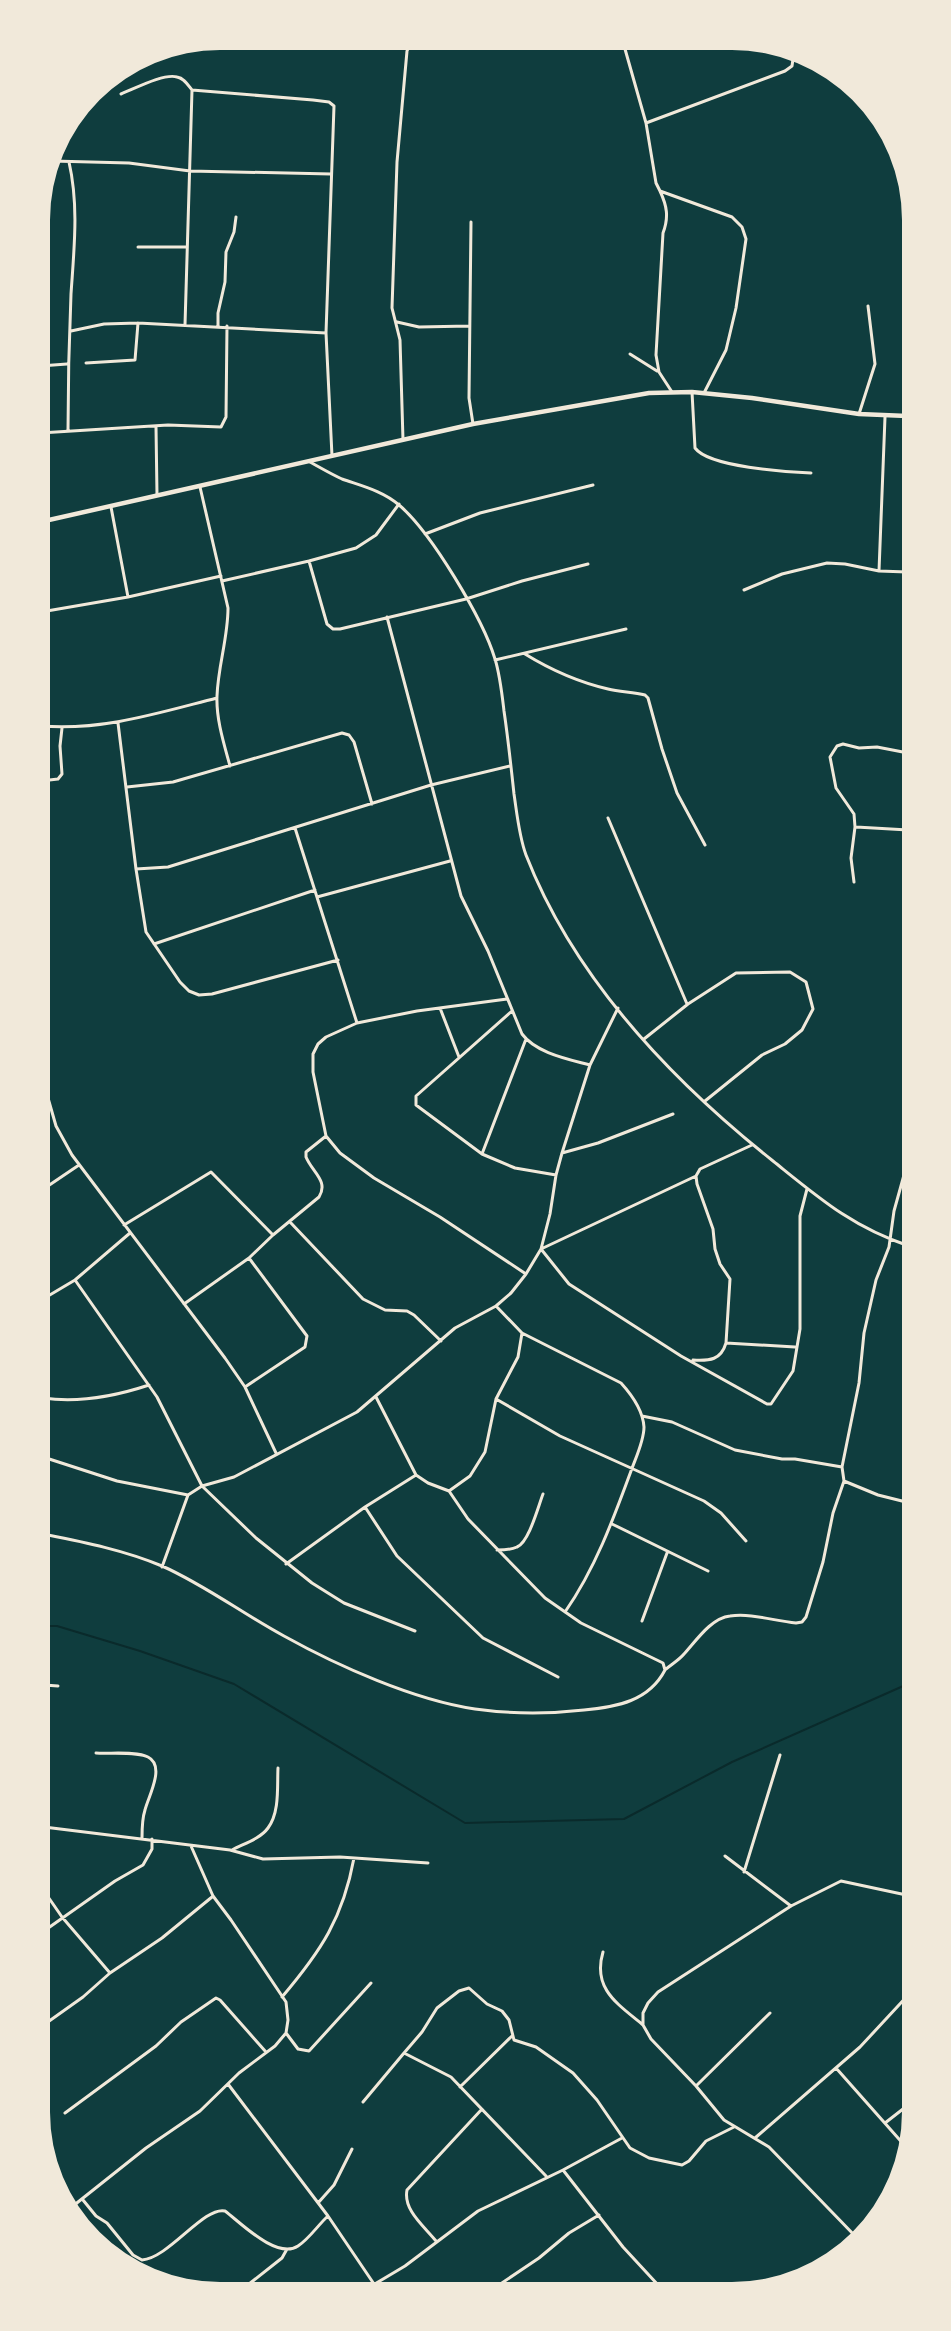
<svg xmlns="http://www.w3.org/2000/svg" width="951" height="2331" font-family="'Nunito Sans',sans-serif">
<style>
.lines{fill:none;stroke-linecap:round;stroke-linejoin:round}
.stream{stroke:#0a2a2b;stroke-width:2}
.minor{stroke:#f1e9da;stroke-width:3}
.secondary{stroke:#f1e9da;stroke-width:4.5}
</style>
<rect width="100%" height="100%" fill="#0f3d3e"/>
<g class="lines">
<!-- stream -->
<path class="stream" d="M 44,1626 L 57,1626 L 140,1651 L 234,1684 L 465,1823 L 624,1819 L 732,1762 L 910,1683"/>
<!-- minor -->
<path class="minor" d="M 623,42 L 646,123 L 656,183 L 660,191 L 732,217 L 742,227 L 746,239 L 736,308 L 726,350 L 704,393
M 192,90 L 313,100 L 329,102 L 334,106 L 326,333 L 332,456
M 121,94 C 134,89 164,73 177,77 C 184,78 188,85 192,90 L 185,325
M 646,123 L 785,71 L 792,66 L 794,52
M 52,161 L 129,163 L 190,171 L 331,174
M 660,191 C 667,206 669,217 663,233 L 656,355 L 659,372 L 672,392
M 471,222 L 469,398 L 473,424
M 138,247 L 187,247
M 397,322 L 419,327 L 469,326
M 218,327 L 218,313 L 225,282 L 226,252 L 234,232 L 236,217
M 71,331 L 104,324 L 138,323 L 326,333
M 630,354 L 657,371
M 86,363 L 135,360 L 138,323
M 40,366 L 67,364
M 692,392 L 695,448 C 709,467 786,472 811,473
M 859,414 L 875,364 L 868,306
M 156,427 L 157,495
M 68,431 C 68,385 69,340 71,294 C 74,249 79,206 69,162
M 40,433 L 168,425 L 221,427 L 226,417 L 227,326
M 403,440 L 400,340 L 392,308 L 397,162 L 407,51 L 412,40
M 310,462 C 321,468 331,474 342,479 C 362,486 383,491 399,505 C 431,532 483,619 495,659 C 500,675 502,694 504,711 C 508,738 511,766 514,794 C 517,814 519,836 526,855 C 574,978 671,1080 773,1161 C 819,1198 852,1227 909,1246
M 200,487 L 228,608 C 228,638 218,666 217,696 C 216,719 224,744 230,766
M 111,507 L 128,597
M 40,510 L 46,520
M 425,534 L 480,513 L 593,485
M 309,561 L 327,624 L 333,629 L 340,629 L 466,599 L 522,581 L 588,564
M 879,571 L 885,417
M 222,581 L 309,561 L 356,548 L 376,535 L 399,504
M 744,590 L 782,574 L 827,563 L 845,564 L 879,571 L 907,572
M 41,612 L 128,597 L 221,576
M 387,617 L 461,896 L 488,951 L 522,1034 C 536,1053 568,1059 590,1065
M 525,654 C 551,670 578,682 608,689 C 620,692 633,692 645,695 L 648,698 L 662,749 L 677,793 L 705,845
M 495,660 L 626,629
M 118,723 L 136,869 L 168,867 L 431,785 L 510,766
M 41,726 C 102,731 158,713 217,698
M 41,781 L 58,779 L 62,774 L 60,746 L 62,728
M 127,787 L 173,782 L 342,733 L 349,735 L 354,742 L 372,804
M 608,818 L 687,1004
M 856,827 L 908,830
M 295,828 L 357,1023
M 136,869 L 146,932 L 180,982 L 189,991 L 199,995 L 212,994 L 338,960
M 854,882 L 851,858 L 855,827 L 854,814 L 836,788 L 830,757 L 837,746 L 843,744 L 859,748 L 877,747 L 908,753
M 317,897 L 450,861
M 154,944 L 315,890
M 507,999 L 417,1011 L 357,1023 L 326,1037 L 318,1044 L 313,1054 L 313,1072 L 326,1136 L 340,1153 L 374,1178 L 440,1217 L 526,1274
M 440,1008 L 459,1057
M 512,1011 L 416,1096 L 416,1105 L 482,1154 L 515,1168 L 556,1175
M 644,1039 L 688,1004 L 736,973 L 790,972 L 806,982 L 813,1009 L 802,1030 L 785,1044 L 762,1055 L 705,1101
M 42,1077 L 56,1126 L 72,1155 L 225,1358 L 245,1387 L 276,1453
M 752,1145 L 700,1169 L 696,1176 L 541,1249 L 569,1284 L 681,1356 L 767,1404 L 771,1404 L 793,1371 L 800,1329 L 800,1216 L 807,1189
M 562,1153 L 598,1143 L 673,1114
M 482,1154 L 526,1039
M 696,1176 L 697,1184 L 713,1229 L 715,1249 L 720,1264 L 730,1279 L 726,1343 L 795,1347
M 42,1190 L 79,1165
M 290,1222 L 363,1299 L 385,1310 L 407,1311 L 414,1315 L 441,1341
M 124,1225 L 211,1172 L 273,1235
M 75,1280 L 157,1397 L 202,1486 L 256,1538 L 312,1583 L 344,1603 L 415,1631
M 43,1299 L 75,1280 L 130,1233
M 184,1304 L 249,1258 L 273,1235 L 319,1197 C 329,1181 312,1172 306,1157 L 306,1152 L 326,1136
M 496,1306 L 522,1333 L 621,1383 C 631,1394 643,1411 644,1427 C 644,1441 636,1457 631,1471 C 613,1520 595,1569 565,1612
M 693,1360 C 710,1361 721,1360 726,1343
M 245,1387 L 305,1347 L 307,1336 L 249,1258
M 376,1397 L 416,1475
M 43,1398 C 78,1403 116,1396 149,1385
M 496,1399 L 560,1436 L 704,1501 L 721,1513 L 746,1541
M 642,1416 L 672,1422 L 735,1450 L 782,1459 L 795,1459 L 842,1467
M 43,1457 L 117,1481 L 188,1495 L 202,1486 L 234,1477 L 357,1412 L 455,1328 L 496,1306 L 511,1293 L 526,1274 L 541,1249 L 550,1214 L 556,1175 L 562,1153 L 590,1065 L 618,1008
M 844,1481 L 878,1495 L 910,1503
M 449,1491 L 470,1476 L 485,1452 L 496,1399 L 518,1357 L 522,1333
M 365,1507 L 397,1556 L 483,1638 L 558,1677
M 612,1524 L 708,1571
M 43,1534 C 83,1542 124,1550 162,1566 C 205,1585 243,1614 284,1636 C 338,1666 414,1700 475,1709 C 511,1714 549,1714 584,1710 C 617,1707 649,1701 665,1670 L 663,1663 L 581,1623 L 545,1598 L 468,1519 L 449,1491 L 428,1483 L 416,1475 L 365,1507 L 286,1564
M 497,1550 C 503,1550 511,1550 517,1547 C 529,1542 538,1507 543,1494
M 162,1567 L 188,1495
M 642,1621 L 667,1553
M 666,1669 C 672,1664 679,1660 684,1654 C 696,1641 711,1618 730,1616 C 752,1613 774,1621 796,1623 L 802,1622 L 806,1617 L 823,1562 L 833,1513 L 844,1481 L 842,1467 L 859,1383 L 864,1333 L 876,1280 L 889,1247 L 894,1211 L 909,1157
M 44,1685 L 58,1686
M 96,1753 C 109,1754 137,1751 148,1757 C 166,1766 148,1797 145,1810 C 142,1819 142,1829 142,1838
M 44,1827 L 230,1850 L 263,1859 L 340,1857 L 428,1863
M 232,1850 C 243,1844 260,1839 268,1828 C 280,1812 277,1786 278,1768
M 725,1856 L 791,1906
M 744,1872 L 780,1755
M 44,1891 L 62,1917 L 110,1973
M 44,1931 L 115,1881 L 143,1865 L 152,1849 L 152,1839
M 603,1952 C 592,1989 618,2004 643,2025
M 282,1997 C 321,1951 343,1918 354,1858
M 45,2024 L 83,1997 L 110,1973 L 162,1938 L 212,1897
M 286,2033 L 298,2049 L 309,2051 L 371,1983
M 404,2053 L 422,2032 L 437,2008 L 459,1991 L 469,1988 L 487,2004 L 502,2011 L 509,2020 L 514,2040 L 536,2047 L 573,2073 L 597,2100 L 630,2148 L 649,2158 L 682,2165 L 689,2161 L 706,2141 L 734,2127
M 836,2068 L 906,2147
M 228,2084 L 328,2216 L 374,2284
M 696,2086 L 770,2013
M 460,2087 L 512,2036
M 363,2102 L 404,2053 L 451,2077 L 546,2176
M 65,2113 L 156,2046 L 181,2022 L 216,1998 L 220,2000 L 266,2052
M 885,2123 L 912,2102
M 755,2138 L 860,2047 L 911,1992
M 563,2170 L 622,2138
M 83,2200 L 96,2216 L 107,2223 L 133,2255 L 142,2260 C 169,2258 204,2206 225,2211 C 241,2223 277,2260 298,2246 C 309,2239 318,2225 328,2216
M 318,2203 L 334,2185 L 352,2149
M 73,2206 L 146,2148 L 200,2111 L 239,2073 L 275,2046 L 286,2033 L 288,2020 L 286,2002 L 231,1920 L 213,1896 L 191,1846
M 858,2239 L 769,2147 L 724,2120 L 696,2086 L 651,2039 L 643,2025 L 643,2013 L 648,2003 L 658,1992 L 791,1906 L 841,1881 L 911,1896
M 436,2241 C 424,2226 403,2210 407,2190 L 482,2109
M 496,2287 L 539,2258 L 569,2233 L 599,2215
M 244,2288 L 282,2258 L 287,2249
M 368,2288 L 405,2266 L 478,2211 L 563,2170 L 623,2247 L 659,2286"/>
<!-- secondary -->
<path class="secondary" d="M 40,522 L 473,424 L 649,393 L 692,392 L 752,398 L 859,414 L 907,416"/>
</g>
<!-- crop -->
<path d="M0 0H951V2331H0ZM220 50H732A170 170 0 0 1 902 220V2112A170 170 0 0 1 732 2282H220A170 170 0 0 1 50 2112V220A170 170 0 0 1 220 50Z" fill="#f1e9da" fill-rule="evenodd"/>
</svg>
